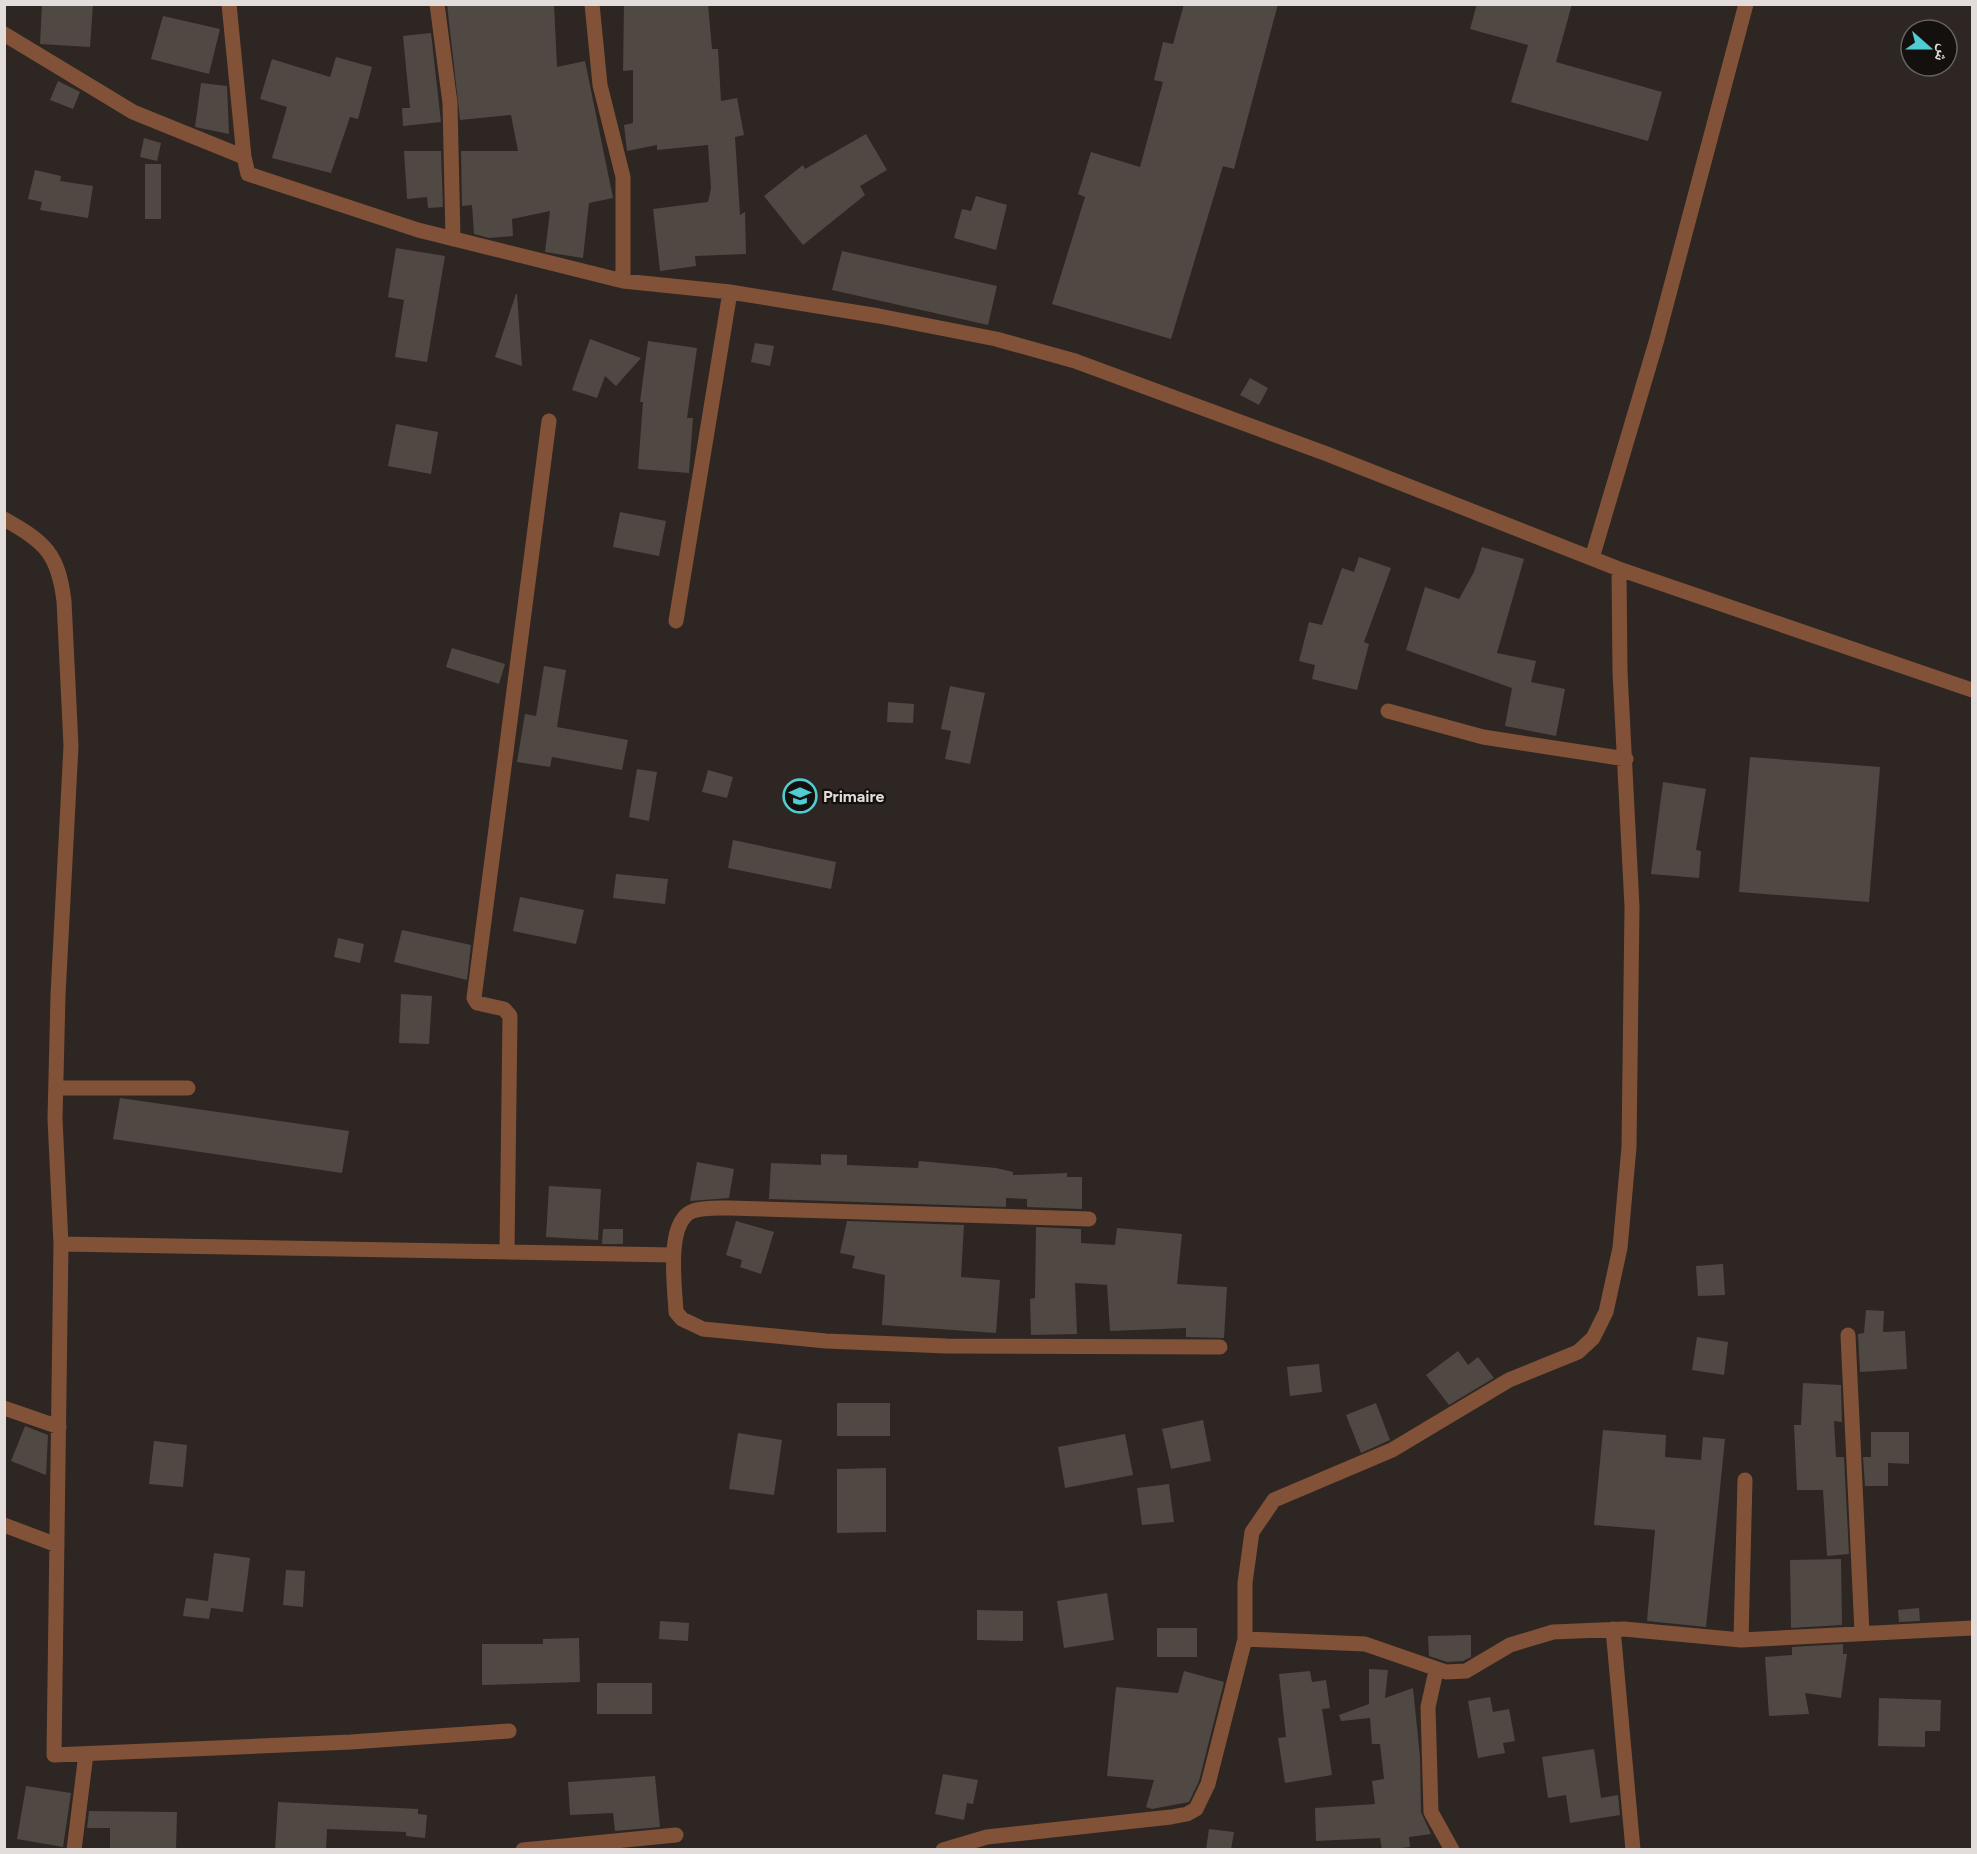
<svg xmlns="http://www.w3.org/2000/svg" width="1977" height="1854" font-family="Figtree,'Noto Naskh Arabic',sans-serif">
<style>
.building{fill:#504843}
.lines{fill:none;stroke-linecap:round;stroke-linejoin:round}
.minor{stroke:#815237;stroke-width:15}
.labels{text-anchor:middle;stroke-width:4.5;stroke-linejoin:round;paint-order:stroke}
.poi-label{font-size:16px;font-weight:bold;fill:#e2ddda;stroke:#13100e;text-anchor:start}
</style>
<rect width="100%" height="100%" fill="#2e2622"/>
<!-- building -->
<path class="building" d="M 42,4 L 93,4 L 90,47 L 40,44 Z
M 447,4 L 554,4 L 557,67 L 585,61 L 613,198 L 589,203 L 583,258 L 545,252 L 550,211 L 512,219 L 513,236 L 489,238 L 474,234 L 472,205 L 462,206 L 461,151 L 518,151 L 511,115 L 460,120 Z
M 624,4 L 708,4 L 712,49 L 718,49 L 721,101 L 737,98 L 744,135 L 735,137 L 740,215 L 745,212 L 746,254 L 695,256 L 696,266 L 660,271 L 653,209 L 708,202 L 711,188 L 708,145 L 657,150 L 657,145 L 627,151 L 624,125 L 633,123 L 633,70 L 623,71 Z
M 1184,4 L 1278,4 L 1234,169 L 1223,166 L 1171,339 L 1052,304 L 1085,197 L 1078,194 L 1091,152 L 1140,167 L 1163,82 L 1154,80 L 1163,42 L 1173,44 Z
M 1477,4 L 1572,4 L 1556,62 L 1662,92 L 1648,141 L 1511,102 L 1528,45 L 1470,29 Z
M 163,16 L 220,29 L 209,74 L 151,59 Z
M 431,33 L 441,122 L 403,126 L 402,108 L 410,108 L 403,36 Z
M 336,57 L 372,67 L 358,119 L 350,117 L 331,173 L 272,158 L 287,107 L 260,99 L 272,59 L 330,77 Z
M 58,81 L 80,92 L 73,109 L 50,100 Z
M 201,83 L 227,86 L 229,134 L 195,127 Z
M 866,134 L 887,170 L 860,186 L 865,195 L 803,245 L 764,196 L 803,165 L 805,169 Z
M 144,138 L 161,143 L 157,161 L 140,157 Z
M 404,151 L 441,151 L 443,207 L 428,208 L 427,197 L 407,199 Z
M 145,164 L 161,164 L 161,219 L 145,219 Z
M 35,170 L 61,176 L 60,181 L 93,186 L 88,218 L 40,210 L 42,202 L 28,199 Z
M 976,196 L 1007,205 L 996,250 L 954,238 L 962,209 L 971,211 Z
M 396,248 L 445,256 L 427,362 L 395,357 L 404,300 L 388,297 Z
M 842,251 L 997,286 L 988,325 L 832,290 Z
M 516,294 L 517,294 L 522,366 L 495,357 Z
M 590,339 L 641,358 L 616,386 L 605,376 L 597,398 L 572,390 Z
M 648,341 L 697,348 L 687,418 L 693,418 L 689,473 L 638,469 L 643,402 L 640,402 Z
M 755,343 L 774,346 L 770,366 L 751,362 Z
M 1250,378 L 1268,388 L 1259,405 L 1240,395 Z
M 396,424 L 438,432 L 431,474 L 388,466 Z
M 620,512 L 666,521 L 659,556 L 613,547 Z
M 1482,547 L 1524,559 L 1497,653 L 1536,661 L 1531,682 L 1565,689 L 1556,736 L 1505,726 L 1512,688 L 1406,650 L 1425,587 L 1459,599 L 1474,572 Z
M 1359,557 L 1391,568 L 1364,642 L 1369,644 L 1357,690 L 1312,679 L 1315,665 L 1299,661 L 1309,622 L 1322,625 L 1342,568 L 1354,572 Z
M 452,648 L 505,664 L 499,684 L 446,667 Z
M 544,666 L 566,670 L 557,727 L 628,740 L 622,770 L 552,757 L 550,767 L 517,762 L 525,714 L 536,716 Z
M 950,686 L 985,693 L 970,764 L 945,759 L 951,731 L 941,729 Z
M 888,702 L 914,704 L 913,723 L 887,722 Z
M 1750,757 L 1880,767 L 1869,902 L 1739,892 Z
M 637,769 L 657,772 L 649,821 L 629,817 Z
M 708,770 L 733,777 L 727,798 L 702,792 Z
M 1663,782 L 1706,789 L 1696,850 L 1701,851 L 1699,878 L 1651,874 Z
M 733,840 L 836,862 L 831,889 L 728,868 Z
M 616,874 L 668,879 L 665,904 L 613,898 Z
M 520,897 L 584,910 L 576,944 L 513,931 Z
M 402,930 L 471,945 L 467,980 L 394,962 Z
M 338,938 L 364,944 L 360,963 L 334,957 Z
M 401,994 L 432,996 L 429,1044 L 399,1043 Z
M 120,1098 L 349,1131 L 342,1173 L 113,1139 Z
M 821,1154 L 847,1155 L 847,1165 L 918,1168 L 919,1161 L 996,1168 L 1013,1172 L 1013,1175 L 1067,1173 L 1067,1177 L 1082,1177 L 1082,1209 L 1027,1207 L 1027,1199 L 1006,1198 L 1006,1207 L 769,1199 L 771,1163 L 821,1165 Z
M 697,1162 L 734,1169 L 729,1198 L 690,1201 Z
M 549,1186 L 601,1189 L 598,1240 L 546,1237 Z
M 736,1221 L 774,1232 L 761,1274 L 740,1267 L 742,1260 L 726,1255 Z
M 847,1221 L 964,1225 L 961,1277 L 1000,1280 L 996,1333 L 882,1325 L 885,1275 L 852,1268 L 855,1256 L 840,1253 Z
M 1036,1227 L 1081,1229 L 1081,1243 L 1115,1245 L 1117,1228 L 1182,1234 L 1177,1284 L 1227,1287 L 1224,1338 L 1186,1337 L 1186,1328 L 1110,1331 L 1107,1285 L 1075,1283 L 1077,1334 L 1031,1335 L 1030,1299 L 1035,1298 Z
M 603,1229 L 623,1229 L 623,1244 L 602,1244 Z
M 1723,1264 L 1725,1295 L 1698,1296 L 1696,1266 Z
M 1866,1310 L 1884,1311 L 1883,1332 L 1905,1331 L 1907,1369 L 1860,1372 L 1858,1334 L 1864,1333 Z
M 1697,1337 L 1728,1342 L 1724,1375 L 1692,1370 Z
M 1458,1351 L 1468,1365 L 1478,1357 L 1494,1378 L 1449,1405 L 1426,1375 Z
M 1319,1364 L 1322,1392 L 1290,1396 L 1287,1367 Z
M 1803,1383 L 1841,1385 L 1842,1422 L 1834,1421 L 1836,1457 L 1844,1457 L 1849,1554 L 1827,1556 L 1823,1490 L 1797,1490 L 1794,1425 L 1801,1425 Z
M 837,1403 L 890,1403 L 890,1436 L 837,1436 Z
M 1376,1403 L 1390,1440 L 1361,1453 L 1346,1415 Z
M 1203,1420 L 1211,1461 L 1171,1469 L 1162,1429 Z
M 25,1426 L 48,1435 L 46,1475 L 11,1461 Z
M 1603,1430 L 1666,1435 L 1665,1457 L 1701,1460 L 1703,1437 L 1725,1439 L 1706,1627 L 1647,1621 L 1655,1530 L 1594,1525 Z
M 1871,1432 L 1909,1432 L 1909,1464 L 1888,1463 L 1888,1486 L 1865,1486 L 1863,1457 L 1871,1457 Z
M 738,1433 L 782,1440 L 774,1495 L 729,1489 Z
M 1125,1434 L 1133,1475 L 1065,1488 L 1058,1447 Z
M 154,1441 L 187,1445 L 183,1487 L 149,1484 Z
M 886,1468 L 886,1532 L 837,1533 L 837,1469 Z
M 1169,1484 L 1174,1522 L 1142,1525 L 1137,1488 Z
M 214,1553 L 250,1558 L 243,1612 L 211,1608 L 209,1619 L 183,1616 L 186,1598 L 208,1601 Z
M 1841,1559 L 1842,1625 L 1791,1628 L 1790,1560 Z
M 286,1570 L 305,1571 L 303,1607 L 283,1605 Z
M 1107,1593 L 1114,1640 L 1064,1648 L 1057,1601 Z
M 1919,1608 L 1920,1621 L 1899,1622 L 1898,1610 Z
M 977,1610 L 1023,1611 L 1023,1641 L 977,1640 Z
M 660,1621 L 689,1623 L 688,1641 L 659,1639 Z
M 1157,1628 L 1197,1628 L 1197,1657 L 1157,1657 Z
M 1471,1635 L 1471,1657 L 1463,1661 L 1447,1662 L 1429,1656 L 1428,1636 Z
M 579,1638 L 580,1682 L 482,1685 L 482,1644 L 543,1644 L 543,1639 Z
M 1843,1644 L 1843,1654 L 1847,1654 L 1841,1698 L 1805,1693 L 1809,1714 L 1769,1716 L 1765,1657 L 1792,1655 L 1792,1647 Z
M 1369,1669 L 1388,1670 L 1385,1698 L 1413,1688 L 1420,1757 L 1421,1812 L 1431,1834 L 1409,1837 L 1410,1847 L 1382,1850 L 1380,1838 L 1316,1841 L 1315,1808 L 1375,1804 L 1372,1781 L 1384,1779 L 1380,1744 L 1372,1744 L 1370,1718 L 1341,1721 L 1339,1715 L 1369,1704 Z
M 1184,1671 L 1224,1682 L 1199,1781 L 1189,1802 L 1152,1809 L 1146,1807 L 1154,1780 L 1107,1776 L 1116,1687 L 1178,1693 Z
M 1310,1671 L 1312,1682 L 1326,1680 L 1330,1708 L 1322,1709 L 1332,1775 L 1285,1783 L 1278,1738 L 1286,1737 L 1279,1674 Z
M 597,1683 L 652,1683 L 652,1714 L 597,1714 Z
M 1490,1697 L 1493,1712 L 1509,1709 L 1515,1741 L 1503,1743 L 1505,1753 L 1478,1758 L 1468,1701 Z
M 1879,1698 L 1941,1700 L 1940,1731 L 1925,1731 L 1925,1747 L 1878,1746 Z
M 1594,1749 L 1601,1798 L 1618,1795 L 1620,1815 L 1570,1823 L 1566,1795 L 1548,1798 L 1542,1757 Z
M 943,1774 L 978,1780 L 973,1804 L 967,1803 L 964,1820 L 935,1814 Z
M 655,1776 L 660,1827 L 615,1831 L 613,1813 L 570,1815 L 568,1782 Z
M 26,1786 L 71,1793 L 63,1847 L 17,1839 Z
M 278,1802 L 418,1809 L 418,1814 L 427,1815 L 425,1838 L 406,1836 L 406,1832 L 327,1829 L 326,1850 L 275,1850 Z
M 89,1811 L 177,1812 L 176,1850 L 110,1850 L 110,1828 L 87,1828 Z
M 1209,1829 L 1234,1832 L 1231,1850 L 1206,1850 Z"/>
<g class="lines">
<!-- minor -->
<path class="minor" d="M 229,4 L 244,157
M 437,4 L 450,103 L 453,239
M 592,4 L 600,85 L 623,177 L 623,281
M 4,34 L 133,112 L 244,157 L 248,174 L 418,230 L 623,281 L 730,292 L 879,316 L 996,339 L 1075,361 L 1327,454 L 1619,569 L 1972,690
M 4,519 C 45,542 58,553 64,601 L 71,746 L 58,995 L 55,1119 L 61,1244
M 1592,558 L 1657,339 L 1746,4
M 676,621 L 730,292
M 1388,711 L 1483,737 L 1626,759
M 56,1088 L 188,1088
M 1089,1219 L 730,1208 C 719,1208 703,1207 693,1211 C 665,1221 675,1288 676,1312 L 682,1319 L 703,1329 L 826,1341 L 946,1346 L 1220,1347
M 507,1252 L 510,1016 L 504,1009 L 477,1003 L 474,998 L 549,421
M 1848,1335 L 1862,1633
M 4,1408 L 59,1427
M 4,1525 L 57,1545
M 1613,1629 L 1633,1850
M 1245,1639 L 1245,1583 L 1252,1532 L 1274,1500 L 1392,1450 L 1509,1380 L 1578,1352 L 1593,1338 L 1606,1312 L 1620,1248 L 1629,1147 L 1632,907 L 1620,672 L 1619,569
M 1741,1640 L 1745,1480
M 1436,1671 L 1428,1707 L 1431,1812 L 1452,1850
M 509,1731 L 351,1742 L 54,1755 L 61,1244 L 673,1255
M 74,1850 L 86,1754
M 523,1850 L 676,1835
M 943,1850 L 987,1837 L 1171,1817 L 1187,1814 L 1196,1809 L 1208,1784 L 1245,1639 L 1365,1644 L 1446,1672 L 1466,1671 L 1510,1645 L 1553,1632 L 1624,1629 L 1741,1640 L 1972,1628"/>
</g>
<!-- icons -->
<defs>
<symbol id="school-ring" viewBox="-11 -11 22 22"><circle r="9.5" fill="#13100e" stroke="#51ccd3" stroke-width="1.5"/><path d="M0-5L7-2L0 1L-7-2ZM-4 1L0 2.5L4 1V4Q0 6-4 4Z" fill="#51ccd3"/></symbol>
</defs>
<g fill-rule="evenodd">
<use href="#school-ring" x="781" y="777" width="38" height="38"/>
</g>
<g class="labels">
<!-- poi labels -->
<g class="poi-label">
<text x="823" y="802">Primaire</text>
</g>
</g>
<!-- border -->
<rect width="1977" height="1854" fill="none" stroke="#e2ddda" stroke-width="12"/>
<!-- north arrow -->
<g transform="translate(1929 48) rotate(111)"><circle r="28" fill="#13100e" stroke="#666260" stroke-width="1.5"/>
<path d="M0-4.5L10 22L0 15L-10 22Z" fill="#51ccd3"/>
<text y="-9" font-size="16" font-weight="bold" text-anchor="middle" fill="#e2ddda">ش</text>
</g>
</svg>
